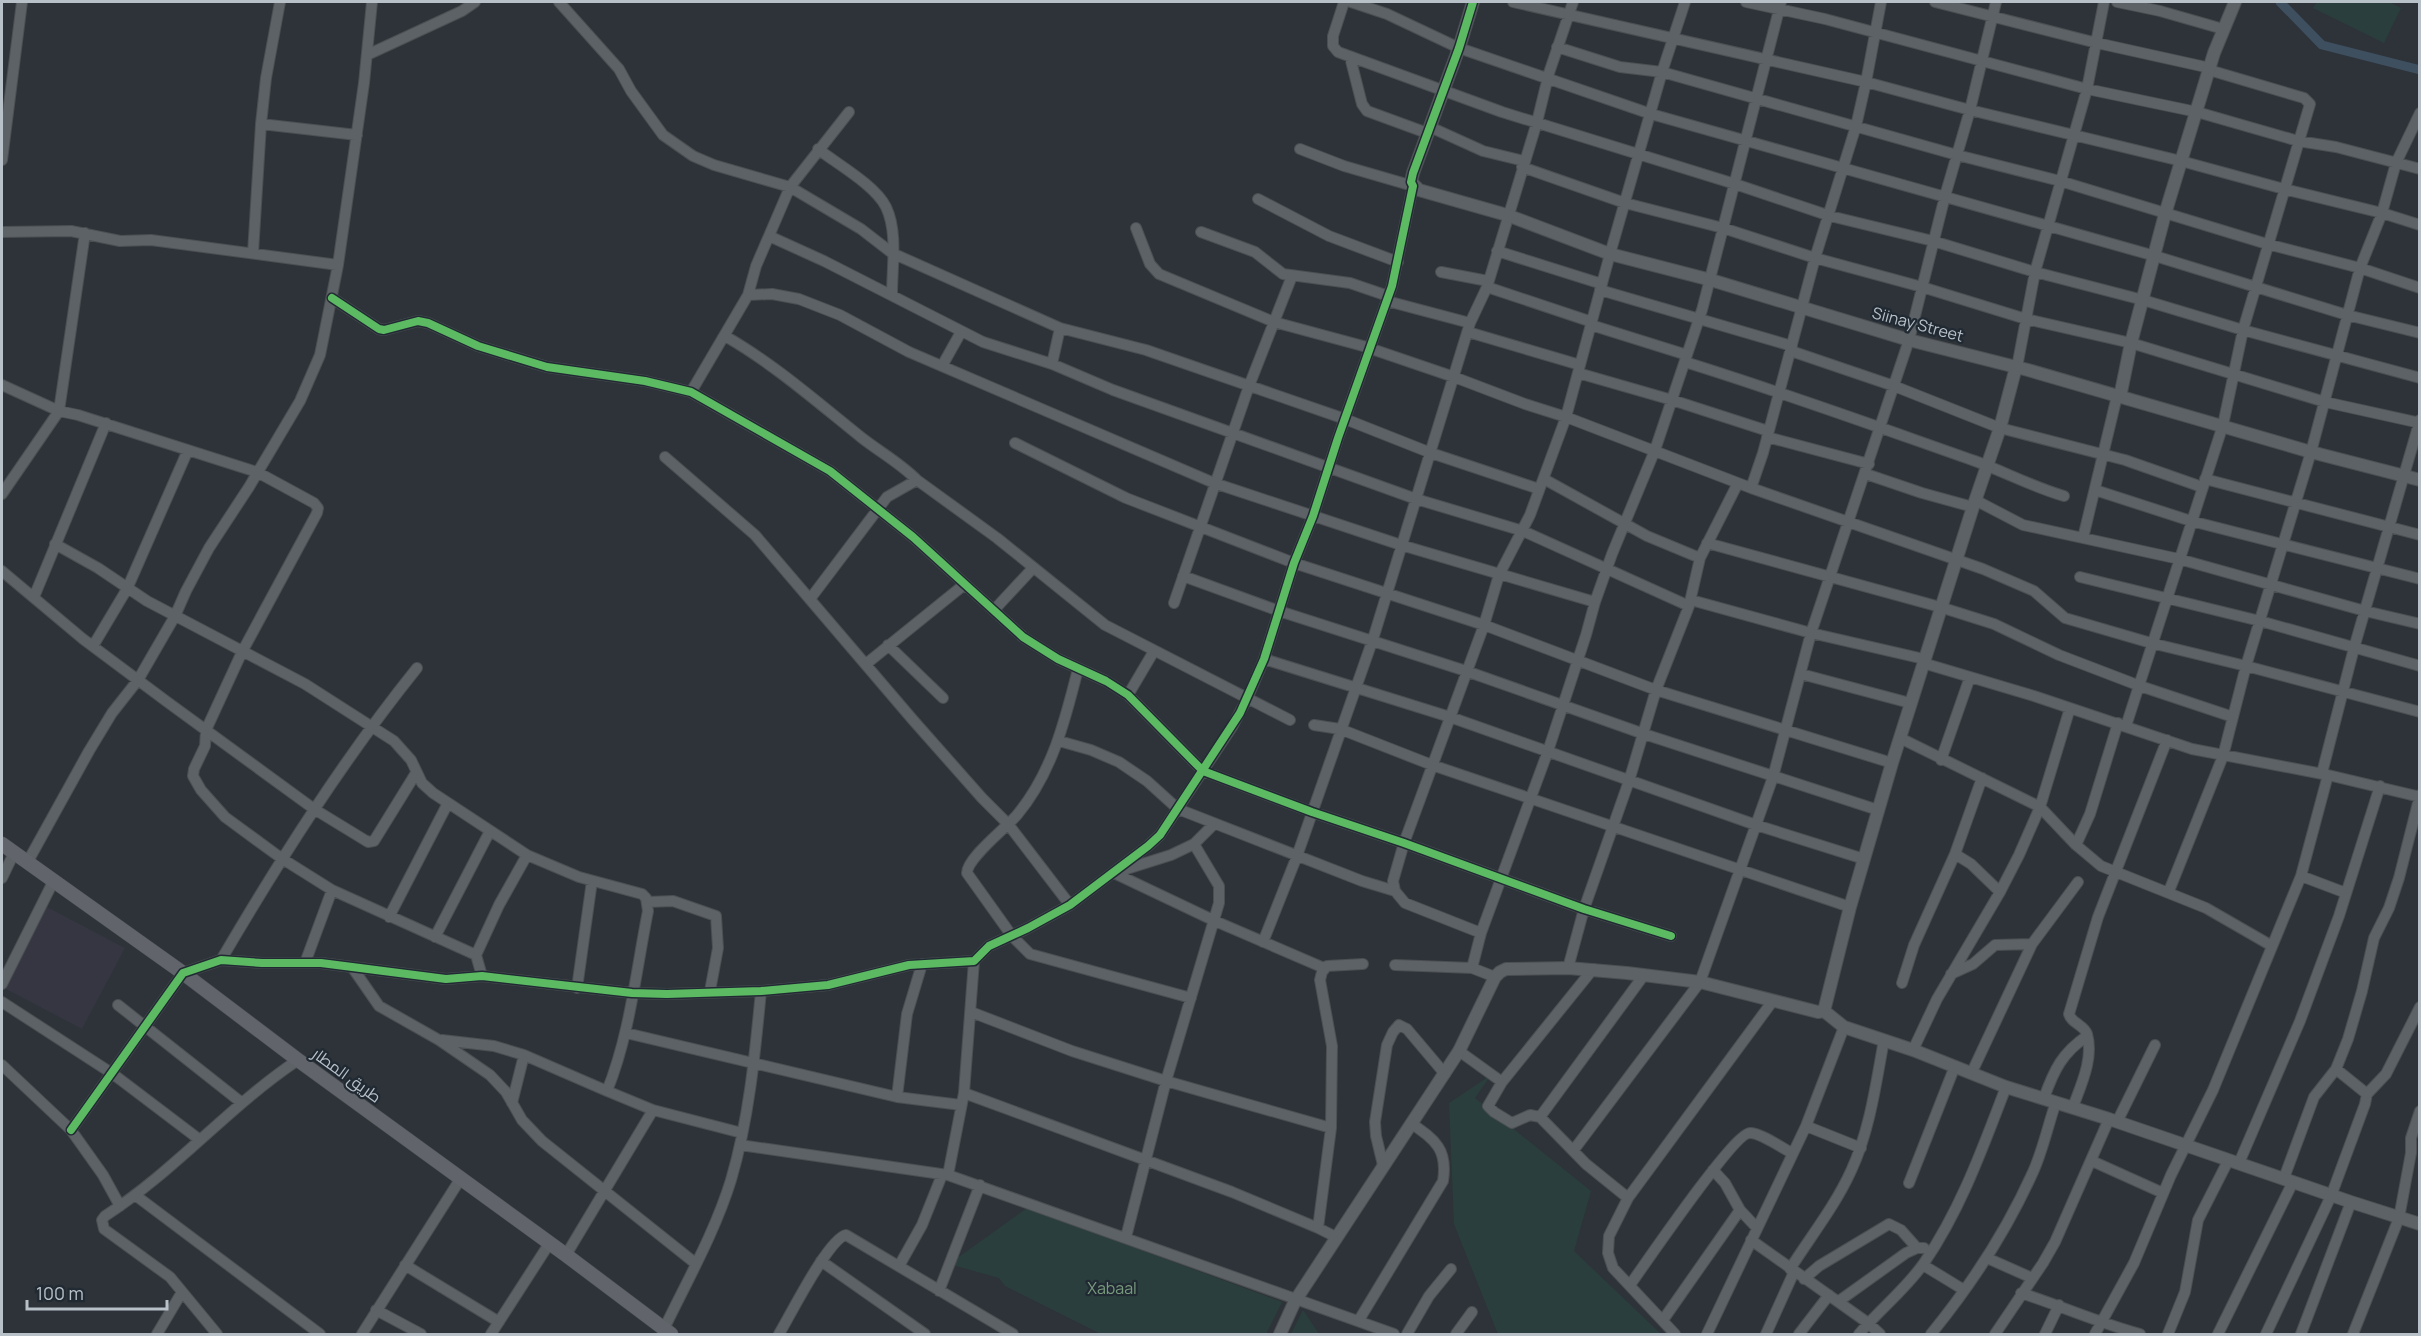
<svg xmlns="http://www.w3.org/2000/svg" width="2421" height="1336" font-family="Manrope,Cairo,sans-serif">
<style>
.medical{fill:#353641}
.green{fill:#2b3e3e}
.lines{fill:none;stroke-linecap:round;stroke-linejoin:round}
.canal{stroke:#3e4f60;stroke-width:9}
.minor-casing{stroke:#4b4f53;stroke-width:12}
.tertiary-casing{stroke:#4b4f53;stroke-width:14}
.secondary-casing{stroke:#4b4f53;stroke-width:15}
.minor{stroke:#5d6266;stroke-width:10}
.tertiary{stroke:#5d6266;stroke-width:12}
.secondary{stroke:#61656b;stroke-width:14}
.cycleway-casing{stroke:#212a33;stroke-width:11}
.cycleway{stroke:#5cba63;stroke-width:8}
.labels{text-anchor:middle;stroke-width:4.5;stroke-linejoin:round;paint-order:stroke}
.street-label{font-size:16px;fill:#b8c0c8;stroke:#212a33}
.park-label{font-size:16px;fill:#799b7e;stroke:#212a33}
</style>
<rect width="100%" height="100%" fill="#2d3338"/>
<!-- medical -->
<path class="medical" d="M 47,907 L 125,948 L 82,1029 L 4,988 Z"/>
<!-- green -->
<path class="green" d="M 2317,2 L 2389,2 L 2401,8 L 2384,43 L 2313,8 Z
M 1491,1075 L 1475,1098 L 1591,1191 L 1574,1251 L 1661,1334 L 1498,1334 L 1454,1224 L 1449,1103 Z
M 1027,1208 L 1282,1302 L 1266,1334 L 1101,1334 L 1005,1286 L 999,1278 L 949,1264 Z
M 1303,1310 L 1319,1334 L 1291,1334 Z"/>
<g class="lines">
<!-- canal -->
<path class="canal" d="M 2280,2 L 2322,45 L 2420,70"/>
<defs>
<path id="minor" d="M 559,2 L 619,69 L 631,91 L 663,135 L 693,156 L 714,165 L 790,187 L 861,229 L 892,253 L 1060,328 L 1146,350 L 1345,419 L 1431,453 L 1539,489
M 1344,2 L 1333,36 L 1333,46 L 1338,52 L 1502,112 L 1735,184 L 1830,216 L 1933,241 L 2035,272 L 2143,300 L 2243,330 L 2420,378
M 1351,2 L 1387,14 L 1459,48 L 1651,114 L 2155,256 L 2347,315 L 2420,333
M 1513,2 L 1866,82 L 1856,126 L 1815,258 L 1763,453 L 1751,488
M 1746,2 L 1825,19 L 2087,89 L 2197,112 L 2298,141 L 2336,147 L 2420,169
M 1881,2 L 1866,82 L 1970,110 L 2181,161 L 2284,189 L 2382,213 L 2420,225
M 1935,2 L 2097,43 L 2210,68
M 2117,2 L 2160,11 L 2223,29
M 1557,47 L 1620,67 L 1662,72 L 1957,155 L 2060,181 L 2267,244 L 2360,268 L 2420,288
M 367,55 L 462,11 L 475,2
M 1350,57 L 1362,104 L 1367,111 L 1427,133
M 261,124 L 357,135
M 1430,127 L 1483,151 L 1524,161
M 818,149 C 837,164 875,185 886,207 C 898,232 892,267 892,295
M 2,160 L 22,2
M 1522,167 L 1625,203 L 1723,228 L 1815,258 L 1922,287 L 2026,319 L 2131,343 L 2325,402 L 2420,423
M 1258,199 L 1329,236 L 1398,262
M 1136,228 L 1150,264 L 1159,274 L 1274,322 L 1363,346 L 1454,377 L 1525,404 L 1566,417 L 1751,488 L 1983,569 L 2034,591 L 2065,618 L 2151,643 L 2246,666 L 2420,712
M 2,232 L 71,231 L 120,241 L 151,240 L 338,265
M 1201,232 L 1255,252 L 1283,274 L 1350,283 L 1388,296
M 769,236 L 824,261 L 983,342 L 1052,364 L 1113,390 L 1416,499 L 1523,531 L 1689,606
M 1497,251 L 1602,284
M 253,253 L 261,124 L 266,78 L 280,2
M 1441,272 L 1488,281
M 1487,287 L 1592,322
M 1600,290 L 1792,346
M 748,295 L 772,294 L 799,299 L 840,315 L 909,352 L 1214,483 L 1401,545 L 1595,602
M 332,298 L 379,329 L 384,330 L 418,321 L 428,323 L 478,346 L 547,367 L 645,381 L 691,392 L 830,471 L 913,537 L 1023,637 L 1058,659 L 1106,681 L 1128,695 L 1203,771 L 1312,812 L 1404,843 L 1584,909 L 1671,936
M 1387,301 L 1470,323
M 1591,325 L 1687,355
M 1468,332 L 1580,365
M 725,336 C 774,364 817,402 862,438 C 880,452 900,463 917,480
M 1791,351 L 1894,386 L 2000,428 L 2125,460 L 2202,487
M 1685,362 C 1782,392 1878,427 1975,461 C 2005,472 2033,487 2064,496
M 1052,364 L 1060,328
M 942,366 L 961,332
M 2017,367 L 2035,272 L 2087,89 L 2104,2
M 1578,373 L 1672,400 L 1768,431
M 2,385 L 59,411 L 78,415 L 257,472 L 314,503 L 318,508 L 317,513 L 242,652 L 206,730 L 205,746 L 194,769 L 193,776 L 201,790 L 225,817 L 281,858 L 332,890 L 476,955
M 691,392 L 748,295 L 756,266 L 790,187 L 849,112
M 1767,437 L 1869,464
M 1015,443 L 1126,498 L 1294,563 L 1484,625 L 1656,690 L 1892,763
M 665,457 L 755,535 L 913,720 L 982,798 L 1008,824 L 1070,905
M 1866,474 L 1922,493 L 1973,507
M 1544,479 L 1647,536 L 1700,558
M 2205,479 L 2420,535
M 2095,490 L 2191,521 L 2420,579
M 2,494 L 59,411 L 85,233
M 1975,500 L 2023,525 L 2179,559 L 2365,611 L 2420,624
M 2083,538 L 2117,396
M 1707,543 L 1940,607 L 1994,624 L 2059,655 L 2140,686 L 2233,717
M 55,544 L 98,568 L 147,601 L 305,684 L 394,741 L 411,760 L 422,783 L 433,793 L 527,855 L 579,877 L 642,894 L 646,898 L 648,911 C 636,971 630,1034 607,1091 L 653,1110 L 742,1133
M 2,571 L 83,639 L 166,701 L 314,809 L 368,842 L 374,841 L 416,773
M 1183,576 L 1279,611 L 1466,671 L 1644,734 L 1878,810
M 2080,577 L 2260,621 L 2420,666
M 34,597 L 106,423
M 810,599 L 887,497 L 917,480 L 997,538 L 1105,625 L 1290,720
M 1691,600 L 1811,633 L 1924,659
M 1174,603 L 1249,386 L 1292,276
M 994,610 L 1033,568
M 888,645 L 943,698
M 93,646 L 127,589 L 188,450
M 1264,659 L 1450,717 L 1756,825 L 1864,859
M 1923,663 L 2034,696 L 2192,749 L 2328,775 L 2420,797
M 866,664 L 965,584
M 1078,669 C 1065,721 1052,773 1017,815 C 1006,828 967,858 967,873 L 1012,936 L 1030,954 L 1191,998
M 1801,674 L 1910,703
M 1128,695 L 1154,651
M 1314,725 L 1340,729 L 1432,765 L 1850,907
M 2126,726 L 2223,425 L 2243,330 L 2310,104 L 2304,98 L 2209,70
M 1900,738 L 2040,807 L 2076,845 L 2101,866 L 2206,908 L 2272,946
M 1059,741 L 1091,750 L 1119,762 L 1147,781 L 1178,809 L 1362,881 L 1395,891
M 1941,760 L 1970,677
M 2322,773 L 2354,648 L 2420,420
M 2076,845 L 2090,814 L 2118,723
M 1955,854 L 1971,864 L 2000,892
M 27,863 L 89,751 L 112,713 L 138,680 L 175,616 L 186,591 L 209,548 L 249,487 L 300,401 L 320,355 L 338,265 L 364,83 L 372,2
M 1117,872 L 1171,855 L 1194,844 L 1214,824
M 1114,873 L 1215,921 L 1324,968
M 2301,876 L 2346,893
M 2,878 L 14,853
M 2169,891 L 2223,756 L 2246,666 L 2311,452 L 2360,268 L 2382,213 L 2396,163 L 2420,113
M 648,902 L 673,901 L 716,916 L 718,948 L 710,991
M 389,917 L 448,803
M 1481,933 L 1405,903 L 1395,891 L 1393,881 L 1404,843 L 1484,625 L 1499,575 L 1530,515 L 1566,417 L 1610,254 L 1662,72 L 1685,2
M 435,937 L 490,831
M 1263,942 L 1297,856 L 1373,639 L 1470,323 L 1487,287 L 1537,122 L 1549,73 L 1573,2
M 221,960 C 281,858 343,760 417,668
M 305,963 L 332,890
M 1395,965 L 1472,968
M 352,967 L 379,1006 L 439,1040 L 490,1075 L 506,1092 L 522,1120 L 542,1141 L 695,1263
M 1568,968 L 1584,909 L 1629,781 L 1656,690 L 1689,606 L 1700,558 L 1738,483
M 1951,974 L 1973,964 L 1995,945 L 2032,944
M 482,976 L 476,955 L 499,905 L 527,855
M 1495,977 L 1472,968 L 1481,933 L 1548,751 L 1586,635 L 1595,602 L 1612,554 L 1655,450 L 1702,310 L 1781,2
M 1902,983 L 1914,945 L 1955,854 L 1982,778
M 2,984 L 53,882
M 577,988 L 592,881
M 2,1002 L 113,1074 L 200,1140
M 118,1005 L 242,1103
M 971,1012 L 1072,1051 L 1166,1081 L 1331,1128
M 626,1033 L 897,1097 L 961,1105
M 442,1040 L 494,1046 L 524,1055 L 607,1091
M 1913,1050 L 1937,999 L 2000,892 L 2019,855 L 2040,807 L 2070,708
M 1459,1051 L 1502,1082 L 1488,1106 L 1494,1112 L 1512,1123 L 1530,1115 L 1540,1117 L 1586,1164 L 1628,1198
M 2,1065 L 71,1130 L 103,1175 L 120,1206
M 1972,1072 L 2032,944 L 2078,882
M 1502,1082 L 1593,969
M 964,1093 L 1232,1192 L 1318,1228
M 2367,1094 L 2386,1074 L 2420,1007
M 897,1097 L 907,1014 L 922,964
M 2044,1098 C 2054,1070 2062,1053 2087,1036
M 512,1103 L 524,1055
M 2073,1107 C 2081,1085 2094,1058 2087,1034 C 2084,1025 2071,1023 2069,1014 L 2098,917 L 2167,740
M 1540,1117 L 1644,975
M 2117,1122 L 2155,1045
M 1806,1126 L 1861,1148
M 71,1130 L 183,973 L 221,960 L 262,963 L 321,963 L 446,979 L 482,976 L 632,993 L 667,994 L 761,991 L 828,985 L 909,965 L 974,961 L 989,946 L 1028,928 L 1070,905 L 1148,846 L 1160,835 L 1232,727 L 1247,699 L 1264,659 L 1294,563 L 1313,516 L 1338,438 L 1392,286 L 1413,186 L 1344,166 L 1300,149
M 740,1145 L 948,1175 L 1394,1334
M 1573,1151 L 1700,982 L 1773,777 L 1811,633 L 1909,340 L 1945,196 L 1970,110 L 1996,2
M 2092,1161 L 2163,1193
M 2239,1163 L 2300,1021 L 2339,916 L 2380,786
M 1383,1165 L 1376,1136 L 1375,1122 L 1387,1045 L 1393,1032 L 1399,1025 L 1407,1029 L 1445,1074
M 1713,1170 L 1725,1183 L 1740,1210 L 1757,1228
M 948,1175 L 964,1093 L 974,961
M 2284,1178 L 2314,1097 L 2336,1069 L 2348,1039 L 2362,991 L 2374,938 L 2389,908 L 2399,878 L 2420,795
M 1909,1183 L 1955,1066
M 135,1195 L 320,1334
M 1126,1237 L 1166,1081 L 1219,903 L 1219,886 L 1194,844
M 1336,1237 L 1318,1228 L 1331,1128 L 1332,1046 L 1320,980 L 1322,972 L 1327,966 L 1363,964
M 1751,1240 L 1868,1323 L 1880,1334
M 566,1255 L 653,1110
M 1987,1258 L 2032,1278
M 821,1261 L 925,1334
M 405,1265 L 499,1322
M 1923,1265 L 1964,1290
M 899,1266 L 922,1225 L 942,1175
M 1790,1269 C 1811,1236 1835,1206 1851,1171 C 1870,1130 1876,1083 1884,1040
M 1804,1279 L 1819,1266 L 1889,1224 L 1901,1230 L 1917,1248
M 1630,1285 C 1645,1264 1734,1133 1750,1133 C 1761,1133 1782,1148 1792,1153
M 939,1291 L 980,1185
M 2021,1293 C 2061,1306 2099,1323 2140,1334
M 1839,1301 L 1906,1253 L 1917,1248 L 1924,1248
M 376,1310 L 421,1334
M 1359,1320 L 1443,1181 C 1448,1149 1435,1140 1411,1123
M 1663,1320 L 1740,1210
M 664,1329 C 687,1281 715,1232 731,1180 C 749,1119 755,1054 761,991
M 157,1334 L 182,1292
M 217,1334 L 170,1277 L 104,1229 L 102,1220 L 105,1216 C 175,1171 229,1106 298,1060
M 362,1334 L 461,1178
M 491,1334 L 549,1244
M 779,1334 C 790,1316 828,1239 846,1235 L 1013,1334
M 1407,1334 L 1429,1296 L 1451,1269
M 1456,1334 L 1472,1312
M 1675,1334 L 1613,1268 L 1608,1253 L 1609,1236 L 1628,1198 L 1772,1002
M 1707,1334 L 1806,1126 L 1844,1027
M 1766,1334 L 1794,1272
M 1799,1334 L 1829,1295
M 1859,1334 C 1879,1310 1906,1289 1924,1263 C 1961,1209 1983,1147 2006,1087
M 1931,1334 C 1971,1285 2007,1230 2033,1172 C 2043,1150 2048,1125 2056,1102
M 1995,1334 L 2043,1263 L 2055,1242 L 2109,1119
M 2045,1334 L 2059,1305
M 2095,1334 L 2134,1263 L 2171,1175 L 2213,1090 L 2301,876 L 2328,775
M 2168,1334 L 2185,1292 L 2198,1220 L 2228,1161
M 2218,1334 L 2293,1182
M 2266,1334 L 2331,1196 L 2365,1104 L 2367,1094 L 2336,1069
M 2301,1334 L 2351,1202
M 2353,1334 L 2399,1218 L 2411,1153 L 2411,1138 L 2420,1111"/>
<path id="tertiary" d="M 1473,2 L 1459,48 L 1413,173 L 1411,182 L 1419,190 L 1507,215 L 1610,254 L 1711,280 L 1909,340 L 2028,370 L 2311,452 L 2420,480
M 2120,397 L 2131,343 L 2165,214 L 2214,53 L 2235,2
M 1824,1011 L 1850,907 L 1892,763 L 1973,507 L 2000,428 L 2016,367
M 1280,1334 L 1295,1301 L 1459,1051 L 1495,977 L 1500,972 L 1506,969 L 1568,968 L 1627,973 L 1700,982 L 1818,1012 L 1824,1011 L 1844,1027 L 1913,1050 L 2006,1087 L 2109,1119 L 2351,1202 L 2420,1224"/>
<path id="secondary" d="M 2,844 L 183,973 L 298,1060 L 566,1255 L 671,1334"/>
</defs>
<!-- minor casing -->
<use href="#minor" class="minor-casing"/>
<!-- tertiary casing -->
<use href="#tertiary" class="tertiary-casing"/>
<!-- secondary casing -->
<use href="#secondary" class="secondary-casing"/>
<!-- minor -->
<use href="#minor" class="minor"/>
<!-- tertiary -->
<use href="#tertiary" class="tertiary"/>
<!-- secondary -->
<use href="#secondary" class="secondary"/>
<defs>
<path id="cycleway" d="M 332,298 L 379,329 L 384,330 L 418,321 L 428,323 L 478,346 L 547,367 L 645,381 L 691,392 L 830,471 L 913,537 L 1023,637 L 1058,659 L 1106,681 L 1128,695 L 1203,771 L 1312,812 L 1404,843 L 1584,909 L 1671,936
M 71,1130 L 183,973 L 221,960 L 262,963 L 321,963 L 446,979 L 482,976 L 632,993 L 667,994 L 761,991 L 828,985 L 909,965 L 974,961 L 989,946 L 1028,928 L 1070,905 L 1148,846 L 1160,835 L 1240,713 L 1264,659 L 1294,563 L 1313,516 L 1338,438 L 1392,286 L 1413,186 L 1411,182 L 1413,173 L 1459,48 L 1473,2"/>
</defs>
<!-- cycleway casing -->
<use href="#cycleway" class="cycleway-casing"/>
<!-- cycleway -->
<use href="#cycleway" class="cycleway"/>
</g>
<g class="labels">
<!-- street labels -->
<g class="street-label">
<text transform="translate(1918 324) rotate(15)" y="6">Siinay Street</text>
<text transform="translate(347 1075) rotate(36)" y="6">طريق المطار</text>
</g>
<!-- park labels -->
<g class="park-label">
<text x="1112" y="1294">Xabaal</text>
</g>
</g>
<!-- border -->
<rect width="2421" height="1336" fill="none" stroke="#b8c0c8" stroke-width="6"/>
<!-- scale -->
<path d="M27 1300v9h140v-9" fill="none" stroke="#b8c0c8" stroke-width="3"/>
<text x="36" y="1300" font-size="18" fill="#b8c0c8" stroke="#212a33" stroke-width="4.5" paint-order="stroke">100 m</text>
</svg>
